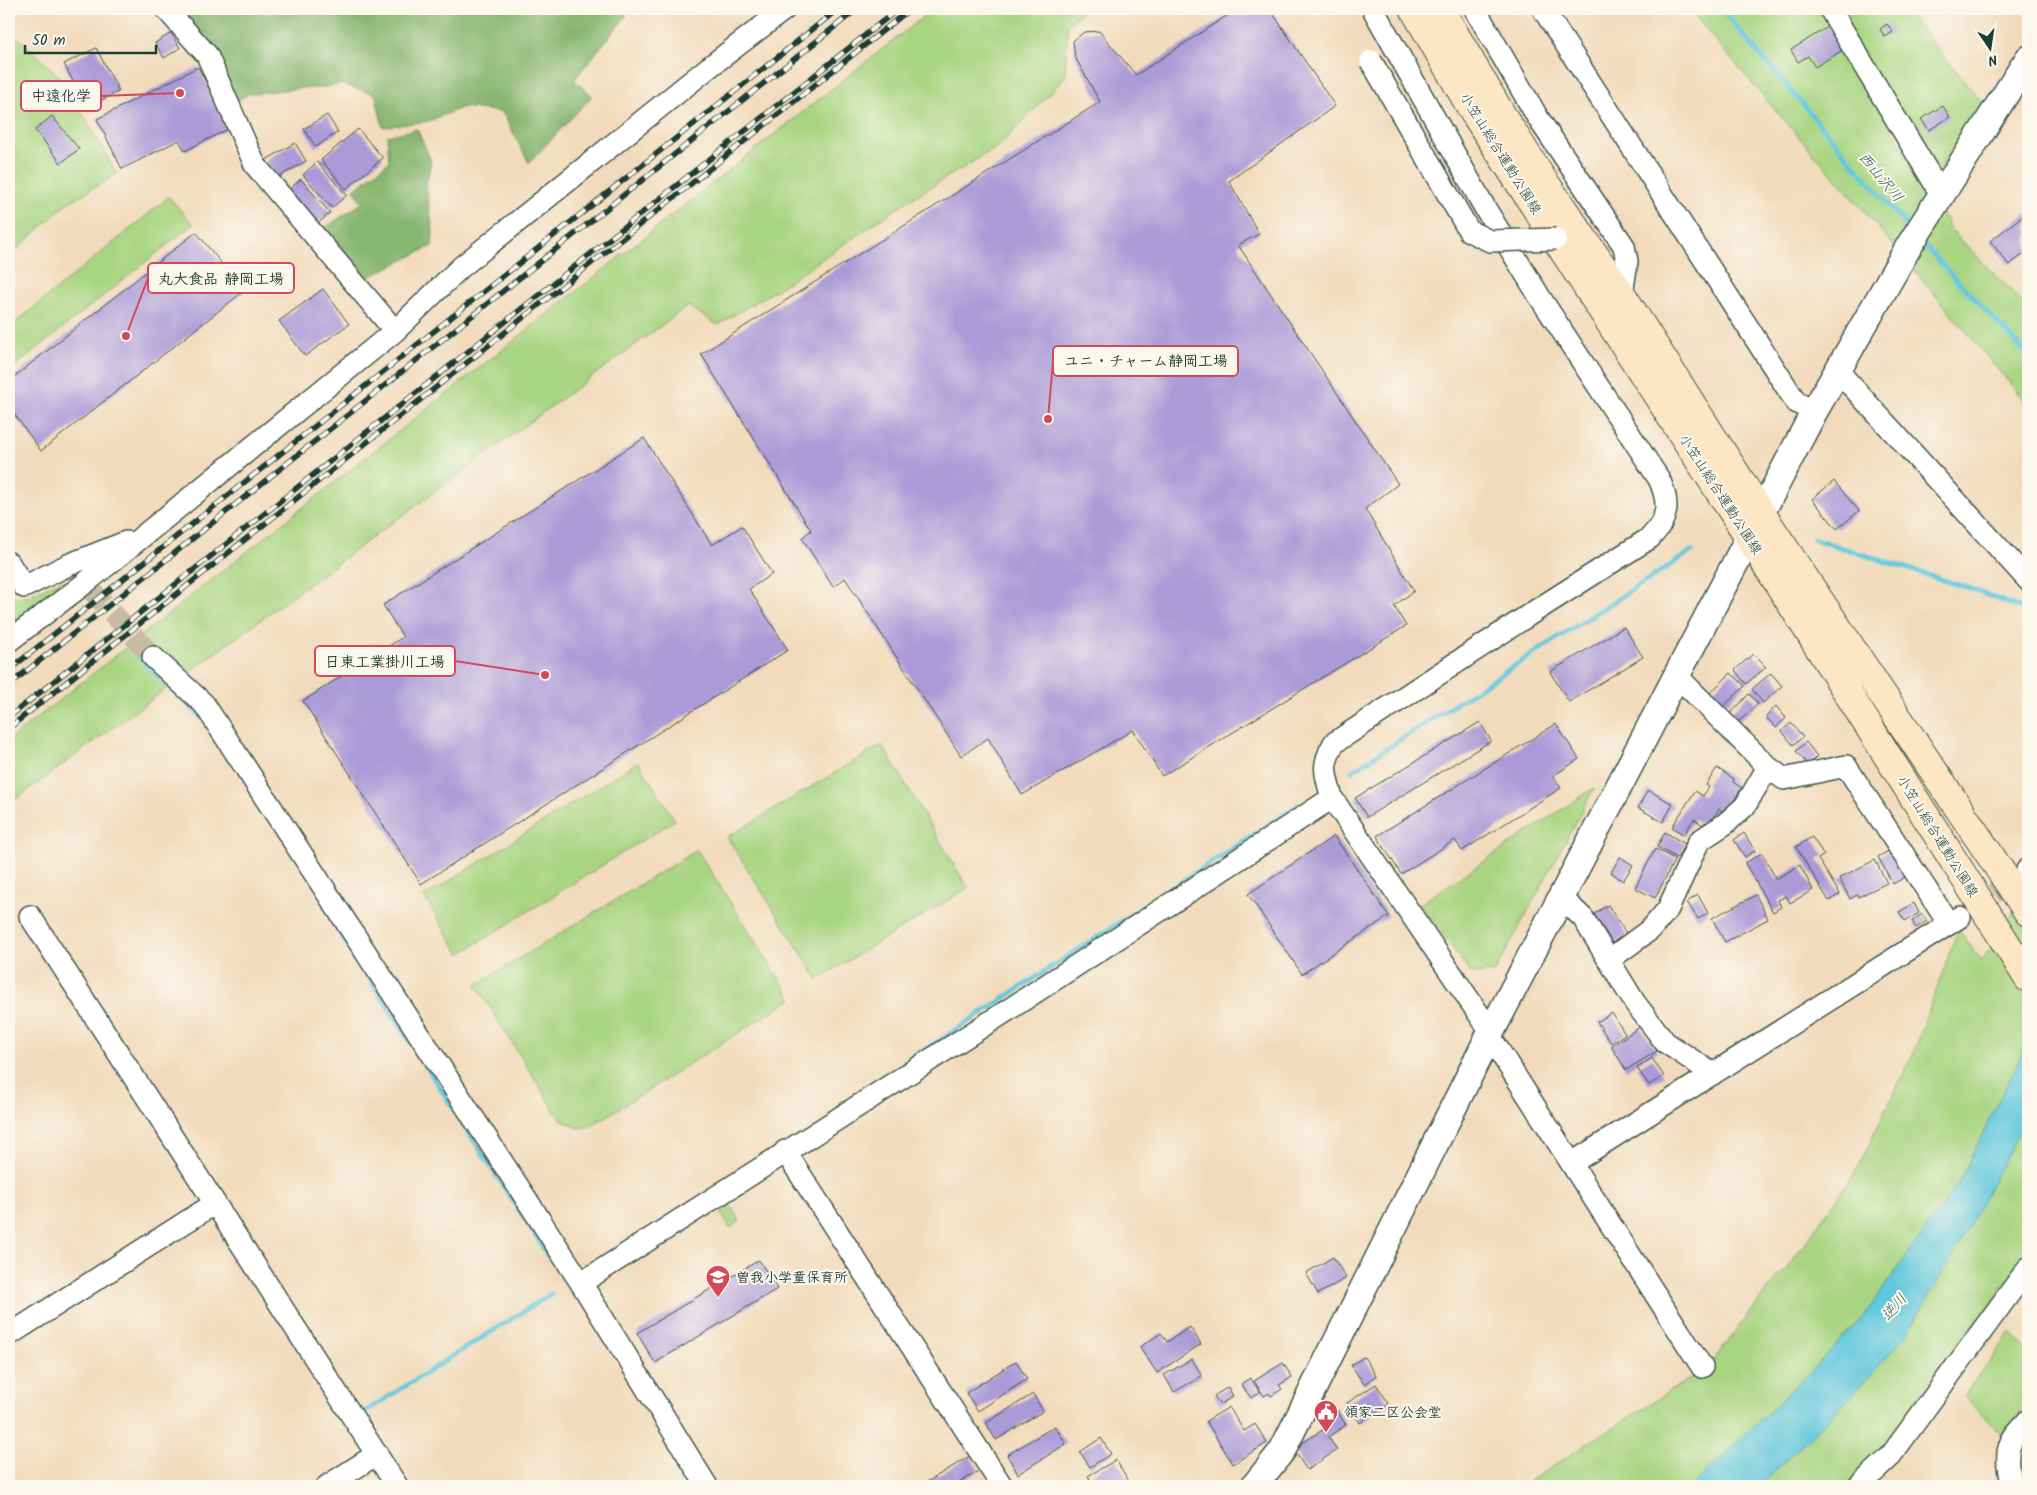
<svg xmlns="http://www.w3.org/2000/svg" width="2037" height="1495" font-family="Kalam,'Klee One',sans-serif">
<style>
.green{fill:#a9d582;stroke:#64895b}
.forest{fill:#86b670;stroke:#527a52}
.water{fill:#60c7dd;stroke:#408288}
.lines{fill:none;stroke-linecap:round;stroke-linejoin:round}
.stream{stroke:#60c7dd;stroke-width:5}
.building{fill:#aa9ad7}
.minor-tunnel{stroke:#c8bba1;stroke-width:21;stroke-dasharray:21 11;stroke-linecap:butt}
.minor-casing{stroke:#3f5548;stroke-width:24}
.tertiary-casing{stroke:#3f5548;stroke-width:29}
.secondary-casing{stroke:#3f5548;stroke-width:30}
.minor{stroke:#fff;stroke-width:21}
.tertiary{stroke:#fff;stroke-width:26}
.secondary{stroke:#fce6c4;stroke-width:28}
.rail-casing{stroke:#1f3d34;stroke-width:5.5}
.rail{stroke:#fbf7ec;stroke-width:4;stroke-dasharray:11;stroke-linecap:butt}
.minor-bridge-casing{stroke:#3f5548;stroke-width:24;stroke-linecap:butt}
.minor-bridge{stroke:#fff;stroke-width:21}
.labels{text-anchor:middle;stroke-width:4;stroke-linejoin:round;paint-order:stroke}
.street-label{font-size:14px;fill:#1f3d34;stroke:#fbf7ec}
.poi-label{font-size:14px;font-weight:bold;fill:#1f3d34;stroke:#fbf7ec;text-anchor:start}
.water-label{font-size:15px;font-style:italic;fill:#2f605e;stroke:#fbf7ec}
.leader{fill:none;stroke:#d1495b;stroke-width:2}
.callout-dot{fill:#d1495b;stroke:#fbf7ec;stroke-width:2}
.callout{fill:#fbf7ec;stroke:#d1495b;stroke-width:2}
.callout-label{font-size:15px;text-anchor:middle;font-weight:bold;fill:#1f3d34}
</style>
<rect width="100%" height="100%" fill="#fbf7ec"/>
<filter id="ink" filterUnits="userSpaceOnUse"><feTurbulence type="fractalNoise" baseFrequency=".02" numOctaves="2"/><feDisplacementMap in="SourceGraphic" scale="10" xChannelSelector="R" yChannelSelector="G"/><feConvolveMatrix kernelMatrix="1 2 1 2 8 2 1 2 1" color-interpolation-filters="sRGB"/></filter>
<filter id="wash" filterUnits="userSpaceOnUse"><feTurbulence type="fractalNoise" baseFrequency=".0096" numOctaves="4" result="noise"/><feDisplacementMap in="SourceGraphic" scale="20" xChannelSelector="R" yChannelSelector="G"/><feGaussianBlur stdDeviation="1.12" result="paint"/><feColorMatrix in="noise" values="0 0 0 0 0 0 0 0 0 0 0 0 0 0 0 0 0 1.4 0 .05"/><feComposite in="paint" operator="in"/></filter>
<g filter="url(#wash)">
<rect width="100%" height="100%" fill="#f2dbbc"/>
<!-- green -->
<path class="green" d="M 933,9 L 1084,9 L 1068,25 L 1065,77 L 999,146 L 909,200 L 782,286 L 718,325 L 688,306 L 9,804 L 9,740 Z
M 1689,9 L 1830,9 L 1850,40 L 1921,187 L 1947,221 L 1947,226 L 2028,308 L 2028,405 L 1867,214 L 1756,88 Z
M 1833,9 L 1904,9 L 1983,103 L 1938,171 Z
M 19,38 L 62,79 L 117,174 L 66,204 L 9,257 L 9,47 Z
M 169,197 L 193,224 L 9,371 L 9,328 Z
M 62,580 L 69,586 L 9,630 L 9,600 L 13,597 L 28,596 Z
M 882,745 L 968,888 L 818,979 L 727,837 Z
M 638,762 L 675,820 L 460,954 L 424,897 Z
M 1594,788 L 1495,972 L 1472,974 L 1420,904 Z
M 697,850 L 792,999 L 591,1126 L 578,1128 L 560,1119 L 476,985 Z
M 2028,890 L 2028,1253 L 1879,1456 L 1845,1486 L 1522,1486 L 1709,1366 L 1778,1277 L 1786,1270 L 1855,1173 L 1915,1050 L 1958,929 L 1982,961 Z
M 731,1206 L 740,1221 L 730,1228 L 721,1213 Z
M 2011,1332 L 2028,1352 L 2028,1401 L 2003,1435 L 1964,1396 Z"/>
<!-- forest -->
<path class="forest" d="M 171,9 L 623,9 L 626,16 L 574,80 L 592,96 L 529,163 L 502,112 L 463,107 L 429,121 L 383,127 L 375,94 L 341,84 L 320,88 L 302,88 L 248,94 L 234,103 Z
M 417,129 L 431,161 L 426,185 L 433,232 L 432,246 L 367,278 L 323,229 L 362,203 L 354,189 L 389,162 L 387,136 Z"/>
<!-- water -->
<path class="water" d="M 2028,1041 L 2028,1116 L 1947,1266 L 1907,1334 L 1852,1396 L 1759,1486 L 1692,1486 L 1806,1376 L 1863,1317 L 1959,1182 Z"/>
<g class="lines">
<!-- stream -->
<path class="stream" d="M 1721,9 L 1911,231
M 1920,241 L 2028,355
M 1814,539 L 1969,588 L 2028,611
M 135,652 L 161,680 L 201,716
M 1352,771 L 1692,551
M 335,925 L 548,1255
M 870,1086 L 1299,805
M 358,1416 L 551,1294"/>
</g>
<g id="blocks">
<!-- building -->
<path class="building" d="M 1237,9 L 1270,9 L 1335,106 L 1229,181 L 1259,234 L 1238,245 L 1398,484 L 1365,509 L 1414,591 L 1394,606 L 1406,626 L 1162,776 L 1133,730 L 1022,795 L 988,738 L 961,756 L 845,578 L 833,587 L 802,538 L 811,530 L 701,354 L 1100,102 L 1075,57 L 1073,41 L 1084,32 L 1099,31 L 1136,75 Z
M 1887,24 L 1893,32 L 1885,37 L 1880,29 Z
M 1829,26 L 1843,50 L 1815,67 L 1808,56 L 1798,62 L 1791,50 Z
M 171,33 L 180,48 L 164,58 L 155,43 Z
M 96,48 L 119,91 L 87,108 L 64,64 Z
M 198,67 L 230,128 L 185,151 L 179,140 L 122,169 L 97,119 Z
M 1943,106 L 1950,117 L 1929,130 L 1921,119 Z
M 327,115 L 338,132 L 316,147 L 304,129 Z
M 52,116 L 79,149 L 61,163 L 35,130 Z
M 358,129 L 383,158 L 346,189 L 321,160 Z
M 295,143 L 306,161 L 277,178 L 266,160 Z
M 317,162 L 347,195 L 332,208 L 303,175 Z
M 301,179 L 330,213 L 315,226 L 286,192 Z
M 2028,212 L 2028,251 L 2009,265 L 1990,241 Z
M 196,232 L 244,291 L 41,451 L 9,407 L 9,381 Z
M 323,289 L 349,324 L 305,356 L 279,321 Z
M 644,438 L 712,545 L 742,526 L 772,574 L 749,589 L 788,650 L 421,884 L 303,701 L 403,637 L 383,605 Z
M 1834,481 L 1859,511 L 1837,529 L 1812,499 Z
M 1624,627 L 1643,657 L 1569,702 L 1550,672 Z
M 1753,654 L 1766,667 L 1746,684 L 1735,670 Z
M 1731,673 L 1745,686 L 1721,709 L 1708,695 Z
M 1771,673 L 1782,686 L 1763,703 L 1752,689 Z
M 1749,694 L 1758,704 L 1737,723 L 1729,715 Z
M 1776,706 L 1786,718 L 1776,728 L 1766,717 Z
M 1480,722 L 1491,741 L 1367,817 L 1355,798 Z
M 1791,723 L 1803,737 L 1793,745 L 1782,731 Z
M 1556,724 L 1579,759 L 1553,776 L 1561,788 L 1462,851 L 1455,840 L 1401,874 L 1377,836 Z
M 1806,742 L 1817,756 L 1808,765 L 1796,751 Z
M 1717,768 L 1734,779 L 1733,782 L 1742,788 L 1725,814 L 1719,809 L 1708,825 L 1705,822 L 1703,825 L 1694,819 L 1684,835 L 1672,827 L 1695,791 L 1703,796 L 1709,787 L 1706,785 Z
M 1648,790 L 1673,804 L 1663,822 L 1638,808 Z
M 1665,832 L 1685,844 L 1677,858 L 1657,847 Z
M 1744,833 L 1755,851 L 1745,857 L 1734,840 Z
M 1334,836 L 1389,916 L 1302,974 L 1248,894 Z
M 1812,837 L 1824,855 L 1818,859 L 1840,894 L 1829,901 L 1796,847 Z
M 1655,849 L 1675,859 L 1655,898 L 1635,888 Z
M 1890,850 L 1905,877 L 1893,884 L 1878,857 Z
M 1762,853 L 1776,879 L 1800,865 L 1813,890 L 1790,903 L 1786,896 L 1778,900 L 1781,907 L 1773,912 L 1745,863 Z
M 1620,857 L 1633,865 L 1623,881 L 1611,872 Z
M 1875,860 L 1887,883 L 1858,897 L 1857,895 L 1850,899 L 1839,878 Z
M 1698,895 L 1708,913 L 1698,919 L 1687,902 Z
M 1756,895 L 1768,919 L 1725,942 L 1712,918 Z
M 1914,903 L 1919,913 L 1905,921 L 1899,912 Z
M 1608,905 L 1627,935 L 1613,944 L 1594,914 Z
M 1922,914 L 1927,921 L 1916,928 L 1912,921 Z
M 1612,1013 L 1625,1034 L 1611,1043 L 1597,1022 Z
M 1640,1027 L 1657,1051 L 1626,1070 L 1611,1046 Z
M 1652,1058 L 1664,1076 L 1649,1085 L 1637,1068 Z
M 1333,1257 L 1346,1278 L 1318,1294 L 1306,1273 Z
M 759,1260 L 777,1289 L 655,1363 L 637,1333 Z
M 1190,1327 L 1201,1344 L 1157,1373 L 1140,1347 L 1161,1333 L 1167,1342 Z
M 1364,1357 L 1376,1376 L 1364,1384 L 1351,1365 Z
M 1192,1359 L 1202,1376 L 1174,1392 L 1164,1375 Z
M 1016,1361 L 1027,1379 L 978,1411 L 966,1393 Z
M 1283,1363 L 1292,1377 L 1279,1385 L 1282,1389 L 1271,1396 L 1269,1393 L 1264,1396 L 1254,1381 Z
M 1250,1378 L 1260,1392 L 1251,1398 L 1241,1384 Z
M 1376,1384 L 1389,1404 L 1360,1423 L 1347,1403 Z
M 1228,1387 L 1233,1396 L 1220,1405 L 1214,1396 Z
M 1033,1394 L 1043,1411 L 996,1440 L 986,1423 Z
M 1332,1403 L 1346,1425 L 1328,1437 L 1337,1450 L 1307,1470 L 1293,1449 L 1324,1429 L 1315,1415 Z
M 1229,1407 L 1244,1431 L 1255,1424 L 1267,1443 L 1233,1464 L 1206,1421 Z
M 1055,1426 L 1066,1444 L 1018,1474 L 1007,1455 Z
M 1101,1438 L 1111,1454 L 1090,1467 L 1080,1452 Z
M 970,1456 L 979,1471 L 954,1486 L 930,1486 L 927,1482 Z
M 1116,1460 L 1130,1483 L 1124,1486 L 1094,1486 L 1088,1476 Z"/>
</g>
</g>
<g filter="url(#ink)">
<use href="#blocks" fill-opacity="0" stroke="#3f5548" stroke-width="1"/>
<g class="lines">
<!-- minor-tunnel -->
<path class="minor-tunnel" d="M 68,565 L 153,657
M 1968,912 L 2021,874"/>
<defs>
<path id="minor" d="M 166,9 L 207,55 L 255,165 L 395,331
M 1373,9 L 1485,208 L 1541,299 L 1659,479 C 1670,503 1669,518 1650,538 L 1535,611 L 1334,743 C 1321,766 1325,773 1332,798 L 1491,1032
M 1475,9 L 1538,118 L 1624,246 L 1627,261 L 1622,295
M 1543,9 L 1796,402 L 1814,412
M 1830,9 L 1941,194
M 1838,371 L 2028,580
M 9,563 L 24,587 L 68,565 L 126,542
M 9,641 L 84,584 L 395,331 L 460,268 L 708,68 L 785,9
M 153,657 L 204,704 L 581,1283 L 707,1486
M 1677,676 L 1768,767 L 1784,779 L 1846,766 L 1949,924
M 2027,870 L 2028,869
M 1562,898 L 1583,918 L 1635,1003 L 1665,1042 L 1713,1074
M 30,916 L 397,1486
M 1610,959 L 1651,929 L 1668,909 L 1699,841 L 1725,824 L 1745,806 L 1768,767
M 1489,1035 L 1702,1367
M 785,1151 L 1002,1486
M 1572,1163 L 1960,917
M 581,1283 L 1002,1014 L 1332,798
M 9,1335 L 214,1204
M 327,1486 L 377,1454
M 1859,1486 L 1889,1458 L 2028,1268
M 2013,1486 C 2008,1474 2005,1455 2011,1442 C 2014,1434 2023,1427 2028,1420"/>
<path id="tertiary" d="M 1254,1486 L 1282,1451 L 1491,1032 L 1814,412 L 1909,246 L 2028,59"/>
<path id="secondary" d="M 1414,9 L 1473,111 L 1749,537 L 2028,978
M 1440,9 L 1500,112 L 1539,174 L 1622,295 L 1761,513 L 2028,912"/>
</defs>
<!-- minor casing -->
<use href="#minor" class="minor-casing"/>
<!-- tertiary casing -->
<use href="#tertiary" class="tertiary-casing"/>
<!-- secondary casing -->
<use href="#secondary" class="secondary-casing"/>
<!-- minor -->
<use href="#minor" class="minor"/>
<!-- tertiary -->
<use href="#tertiary" class="tertiary"/>
<!-- secondary -->
<use href="#secondary" class="secondary"/>
<defs>
<path id="rail" d="M 9,670 L 838,9
M 9,685 L 857,9
M 9,717 L 898,9
M 9,728 L 910,9"/>
</defs>
<!-- rail casing -->
<use href="#rail" class="rail-casing"/>
<!-- rail -->
<use href="#rail" class="rail"/>
<defs>
<path id="minor-bridge" d="M 1371,61 L 1469,231 L 1490,241 L 1556,239"/>
</defs>
<!-- minor-bridge casing -->
<use href="#minor-bridge" class="minor-bridge-casing"/>
<!-- minor-bridge -->
<use href="#minor-bridge" class="minor-bridge"/>
</g>
</g>
<!-- icons -->
<defs>
<symbol id="school-pin" viewBox="-11 -11 22 30"><path d="M0 17L-7.5 6A9.5 9.5 0 1 1 7.5 6Z" fill="#d1495b" stroke="#fbf7ec"/><path d="M0-5L7-2L0 1L-7-2ZM-4 1L0 2.5L4 1V4Q0 6-4 4Z" fill="#fff"/></symbol>
<symbol id="civic-pin" viewBox="-11 -11 22 30"><path d="M0 17L-7.5 6A9.5 9.5 0 1 1 7.5 6Z" fill="#d1495b" stroke="#fbf7ec"/><path d="M-.6-6.5H3V-4.5H.6V-3L4-1V1h2V6H-6V1h2V-1L-.6-3ZM-1.2 2.5V6h2.4V2.5Z" fill="#fff"/></symbol>
</defs>
<g fill-rule="evenodd">
<use href="#school-pin" x="704" y="1263" width="28" height="38"/>
<use href="#civic-pin" x="1312" y="1398" width="28" height="38"/>
</g>
<g class="labels">
<!-- street labels -->
<g class="street-label">
<text transform="translate(1501 153) rotate(58)" y="5">小笠山総合運動公園線</text>
<text transform="translate(1721 494) rotate(57)" y="5">小笠山総合運動公園線</text>
<text transform="translate(1938 836) rotate(58)" y="5">小笠山総合運動公園線</text>
</g>
<!-- poi labels -->
<g class="poi-label">
<text x="736" y="1282">曽我小学童保育所</text>
<text x="1344" y="1417">領家二区公会堂</text>
</g>
<!-- water labels -->
<g class="water-label">
<text transform="translate(1881 177) rotate(50)" y="5">西山沢川</text>
<text transform="translate(1894 1307) rotate(-49)" y="5">逆川</text>
</g>
</g>
<!-- callouts -->
<path class="leader" d="M180 93L101 96M126 336L148 278M1048 419L1053 361M545 675L455 661"/>
<g class="callout-dot">
<circle cx="180" cy="93" r="5"/>
<circle cx="126" cy="336" r="5"/>
<circle cx="1048" cy="419" r="5"/>
<circle cx="545" cy="675" r="5"/>
</g>
<g class="callout">
<rect x="21" y="81" width="80" height="30" rx="5"/>
<rect x="148" y="263" width="146" height="30" rx="5"/>
<rect x="1053" y="346" width="185" height="30" rx="5"/>
<rect x="315" y="646" width="140" height="30" rx="5"/>
</g>
<g class="callout-label">
<text x="61" y="101">中遠化学</text>
<text x="221" y="284">丸大食品 静岡工場</text>
<text x="1146" y="366">ユニ・チャーム静岡工場</text>
<text x="385" y="667">日東工業掛川工場</text>
</g>
<!-- margin -->
<rect width="2037" height="1495" fill="none" stroke="#fbf7ec" stroke-width="30"/>
<!-- north arrow -->
<g transform="translate(1990 48) rotate(167)" stroke="#fbf7ec" stroke-width="4" paint-order="stroke">
<path d="M0-4L9 19L0 12L-9 19Z" fill="#1f3d34"/>
<text y="-8" font-size="14" font-weight="bold" text-anchor="middle" fill="#1f3d34">N</text>
</g>
<!-- scale -->
<path d="M25 45v8h131v-8" fill="none" stroke="#1f3d34" stroke-width="2.5"/>
<text x="32" y="45" font-size="15" fill="#1f3d34" stroke="#fbf7ec" stroke-width="4" paint-order="stroke">50 m</text>
</svg>
